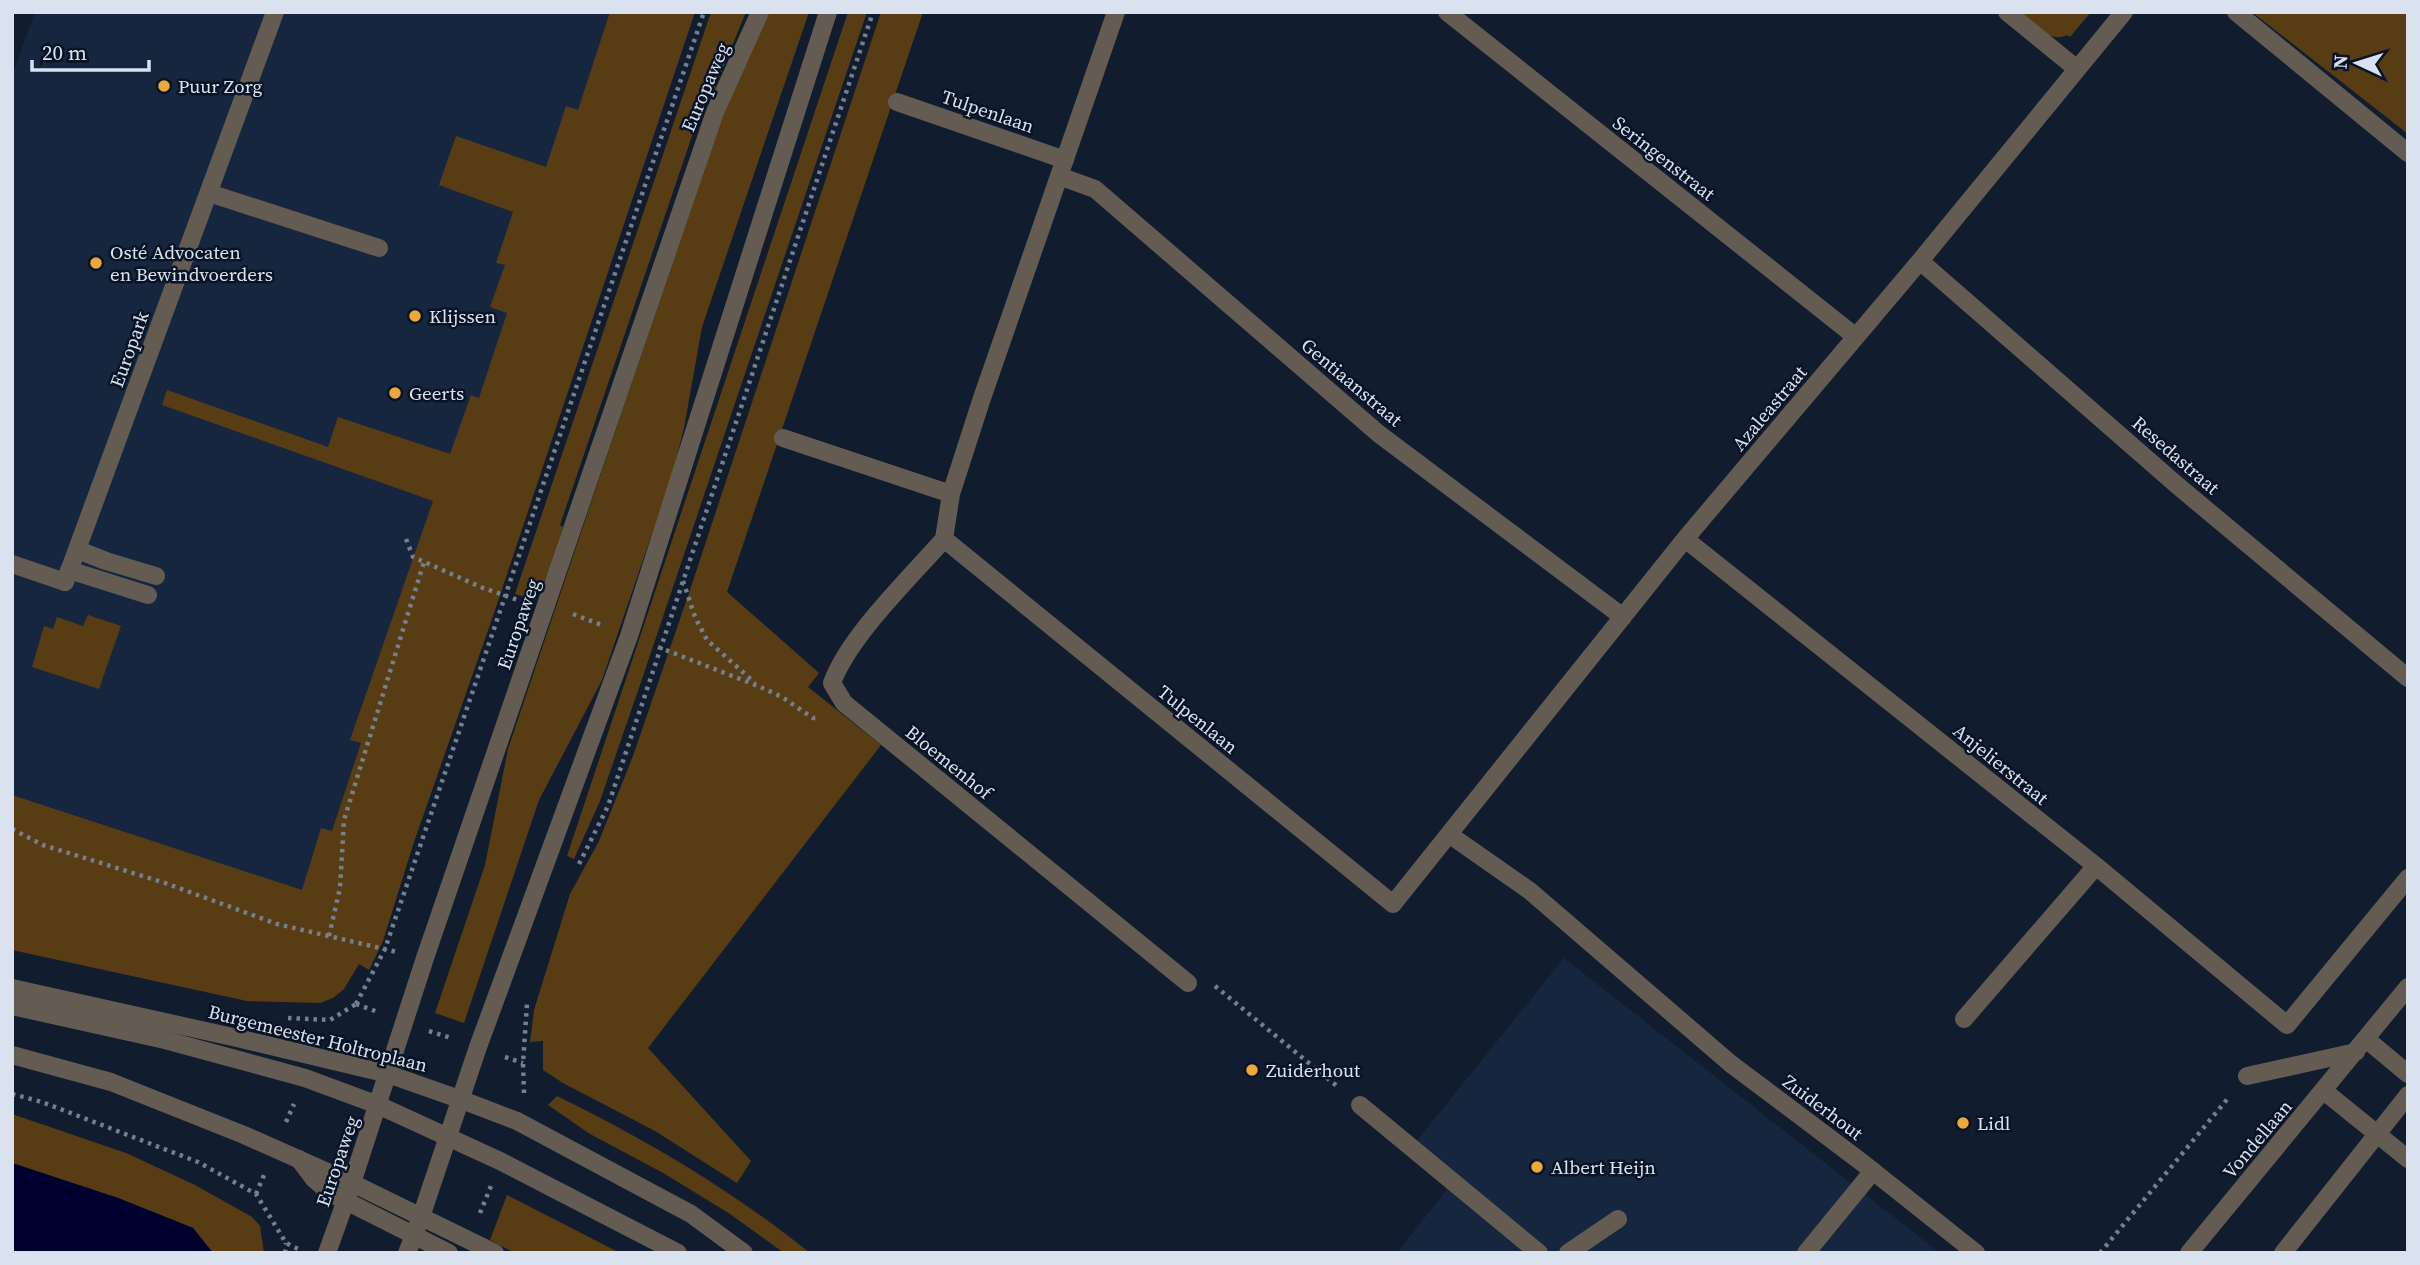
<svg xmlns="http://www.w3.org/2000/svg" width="2420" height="1265" font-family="'Source Serif 4',serif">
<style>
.built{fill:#16263e}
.green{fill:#583d14}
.water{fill:#00002f}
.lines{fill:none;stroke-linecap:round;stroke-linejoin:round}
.path{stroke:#757f8e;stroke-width:4.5;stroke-dasharray:3.5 5;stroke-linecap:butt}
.service{stroke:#645c53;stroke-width:18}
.pedestrian{stroke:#645c53;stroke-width:18}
.minor{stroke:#645c53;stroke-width:18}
.tertiary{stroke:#645c53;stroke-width:18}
.poi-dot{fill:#eda83b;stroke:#081425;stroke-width:2.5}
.labels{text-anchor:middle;stroke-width:5;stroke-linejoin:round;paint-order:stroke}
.poi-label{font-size:19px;fill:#dae2ef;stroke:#081425;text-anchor:start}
.street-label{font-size:19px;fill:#dae2ef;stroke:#081425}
</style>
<rect width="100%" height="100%" fill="#111d2f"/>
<!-- built -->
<path class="built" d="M 35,12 L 660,12 L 337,933 L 12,818 L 12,76 Z
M 1564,958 L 1940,1253 L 1397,1253 L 1455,1179 L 1412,1147 Z"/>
<!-- green -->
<path class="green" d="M 610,12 L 695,12 L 492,619 L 413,845 L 383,941 L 369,970 L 359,964 L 344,989 L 333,998 L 320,1003 L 247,1001 L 12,950 L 12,795 L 302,890 L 321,828 L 332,831 L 361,743 L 350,740 L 433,501 L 162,405 L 167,390 L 328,447 L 338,417 L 450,454 L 471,395 L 479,398 L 507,313 L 490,307 L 505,265 L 496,263 L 513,212 L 439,185 L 456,136 L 546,167 L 566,106 L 578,110 Z
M 711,12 L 746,12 L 714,90 L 711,90 L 693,133 L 560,525 L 563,527 L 547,575 L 535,600 L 515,594 Z
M 765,12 L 809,12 L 702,327 L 684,428 L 673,472 L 602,680 L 539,800 L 464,1023 L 435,1013 L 485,865 L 508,749 L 709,153 L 744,60 Z
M 848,12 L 867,12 L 641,682 L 600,801 L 574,859 L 567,856 Z
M 881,12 L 923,12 L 727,592 L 819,673 L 808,687 L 881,745 L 648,1048 L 751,1161 L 737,1183 L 655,1131 L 563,1083 L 543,1070 L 543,1041 L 530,1042 L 534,1010 L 570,894 L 599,841 L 633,756 L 691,587 Z
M 2018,12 L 2091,12 L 2070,37 L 2067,35 C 2049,44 2032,23 2018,12 Z
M 2252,12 L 2408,12 L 2408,134 Z
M 88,615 L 121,626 L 99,689 L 32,667 L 44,626 L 53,629 L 57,617 L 83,626 Z
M 557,1096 C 649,1141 730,1189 810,1253 L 784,1253 L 730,1214 L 665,1174 L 590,1134 L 548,1105 Z
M 12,1114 L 126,1153 L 195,1185 L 252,1217 L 260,1226 L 264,1253 L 213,1253 L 193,1228 L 118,1198 L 12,1163 Z
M 507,1195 L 620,1253 L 515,1253 L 490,1240 Z"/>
<!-- water -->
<path class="water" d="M 12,1163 L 118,1198 L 193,1228 L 213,1253 L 12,1253 Z"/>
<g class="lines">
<!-- path -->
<path class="path" d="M 406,539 L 413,557 L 483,588 L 518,600
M 683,581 L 695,617 L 707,640 L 755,683
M 573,614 L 604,626
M 658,647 L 758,686 L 782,697 L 813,718 L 819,718
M 12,829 L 43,845 L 165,883 L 277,924 L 397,952
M 579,864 L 608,806 L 873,12
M 329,936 L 340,888 L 344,820 L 424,562
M 1215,986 L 1338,1087
M 356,1004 L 385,949 L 704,12
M 356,1004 L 378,1012
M 288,1018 L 330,1020 L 356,1004
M 429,1031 L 451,1038
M 505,1057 L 523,1063
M 524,1093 L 523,1063 L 527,1004
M 12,1094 L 42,1102 L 198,1162 L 256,1194 L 286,1243 L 298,1249
M 286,1122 L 294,1104
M 256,1194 L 264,1175
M 480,1213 L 491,1186
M 285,1253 L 286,1243
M 2100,1253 L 2229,1097"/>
<!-- service -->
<path class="service" d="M 209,193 L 379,248
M 78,550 L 106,561 L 156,576
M 12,564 L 65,582
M 69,570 L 148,595
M 12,988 L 237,1038 L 388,1074 L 462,1100 L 517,1121 L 691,1214 L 744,1253
M 1964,1019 L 2096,866
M 299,1159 L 314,1179 L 330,1193 L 449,1253
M 1806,1253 L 1873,1171"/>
<!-- pedestrian -->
<path class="pedestrian" d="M 1360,1105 L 1539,1253
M 1568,1253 L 1618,1219"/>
<!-- minor -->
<path class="minor" d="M 1116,12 L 981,401 L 951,494 L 944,539 L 1393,904 L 1685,539 L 1920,261 L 2124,12
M 1447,12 L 1856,337
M 2007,12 L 2077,69
M 2236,12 L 2408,153
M 897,102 L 1065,160
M 1059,176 L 1095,189 L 1379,434 L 1623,617
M 1920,261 L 2178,486 L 2408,678
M 783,438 L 951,494
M 944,539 C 910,578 849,636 832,683 L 844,703 L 1188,983
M 1685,539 L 2096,866 L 2287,1025 L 2408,878
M 65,582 L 275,12
M 1450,835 L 1530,891 L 1731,1064 L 1864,1164 L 1976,1253
M 2366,1039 L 2408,1074
M 2247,1076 L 2356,1052
M 2324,1091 L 2408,1159
M 327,1253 L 352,1183
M 407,1253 L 421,1217
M 2189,1253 L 2408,987
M 2283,1253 L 2408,1095"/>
<!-- tertiary -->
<path class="tertiary" d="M 12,1006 L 165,1040 L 305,1078 L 378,1105 L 500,1161 L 678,1253
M 12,1055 L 111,1082 L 244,1135 L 352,1183 L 495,1253
M 352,1183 L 425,958 L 715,112 L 760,12
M 421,1217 L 478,1047 L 629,636 L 828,12"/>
</g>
<!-- markers -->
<g class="poi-dot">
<circle cx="164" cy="86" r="7"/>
<circle cx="96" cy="263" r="7"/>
<circle cx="415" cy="316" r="7"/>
<circle cx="395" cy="393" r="7"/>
<circle cx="1252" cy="1070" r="7"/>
<circle cx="1963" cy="1123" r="7"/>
<circle cx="1537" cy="1167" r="7"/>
</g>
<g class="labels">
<!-- poi labels -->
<g class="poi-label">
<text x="178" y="93">Puur Zorg</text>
<text x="110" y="259">Osté Advocaten<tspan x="110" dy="22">en Bewindvoerders</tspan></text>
<text x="429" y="323">Klijssen</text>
<text x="409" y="400">Geerts</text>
<text x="1266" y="1077">Zuiderhout</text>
<text x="1977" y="1130">Lidl</text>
<text x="1551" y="1174">Albert Heijn</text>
</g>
<!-- street labels -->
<g class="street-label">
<text transform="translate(705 87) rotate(-67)" y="7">Europaweg</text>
<text transform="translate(988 111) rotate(19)" y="7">Tulpenlaan</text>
<text transform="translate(1664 158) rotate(38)" y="7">Seringenstraat</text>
<text transform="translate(129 349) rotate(-70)" y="7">Europark</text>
<text transform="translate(1352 382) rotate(40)" y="7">Gentiaanstraat</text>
<text transform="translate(1769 408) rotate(-50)" y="7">Azaleastraat</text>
<text transform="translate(2176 455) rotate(41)" y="7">Resedastraat</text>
<text transform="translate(518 624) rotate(-71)" y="7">Europaweg</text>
<text transform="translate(1198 719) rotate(39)" y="7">Tulpenlaan</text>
<text transform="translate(949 762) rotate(39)" y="7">Bloemenhof</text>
<text transform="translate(2001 764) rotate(39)" y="7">Anjelierstraat</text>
<text transform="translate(318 1038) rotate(14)" y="7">Burgemeester Holtroplaan</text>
<text transform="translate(1823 1107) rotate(37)" y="7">Zuiderhout</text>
<text transform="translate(2257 1139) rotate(-50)" y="7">Vondellaan</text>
<text transform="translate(337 1161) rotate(-71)" y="7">Europaweg</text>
</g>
</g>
<!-- border -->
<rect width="2420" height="1265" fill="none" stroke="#dae2ef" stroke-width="28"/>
<!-- north arrow -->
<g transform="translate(2357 63) rotate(274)" stroke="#081425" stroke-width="5" paint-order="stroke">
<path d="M0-5L12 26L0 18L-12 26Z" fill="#dae2ef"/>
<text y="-10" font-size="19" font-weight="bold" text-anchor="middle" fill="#dae2ef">N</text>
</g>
<!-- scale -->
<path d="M32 60v10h117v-10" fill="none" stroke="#dae2ef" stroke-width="3.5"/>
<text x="42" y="60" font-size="21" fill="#dae2ef" stroke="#081425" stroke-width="5" paint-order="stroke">20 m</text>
</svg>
